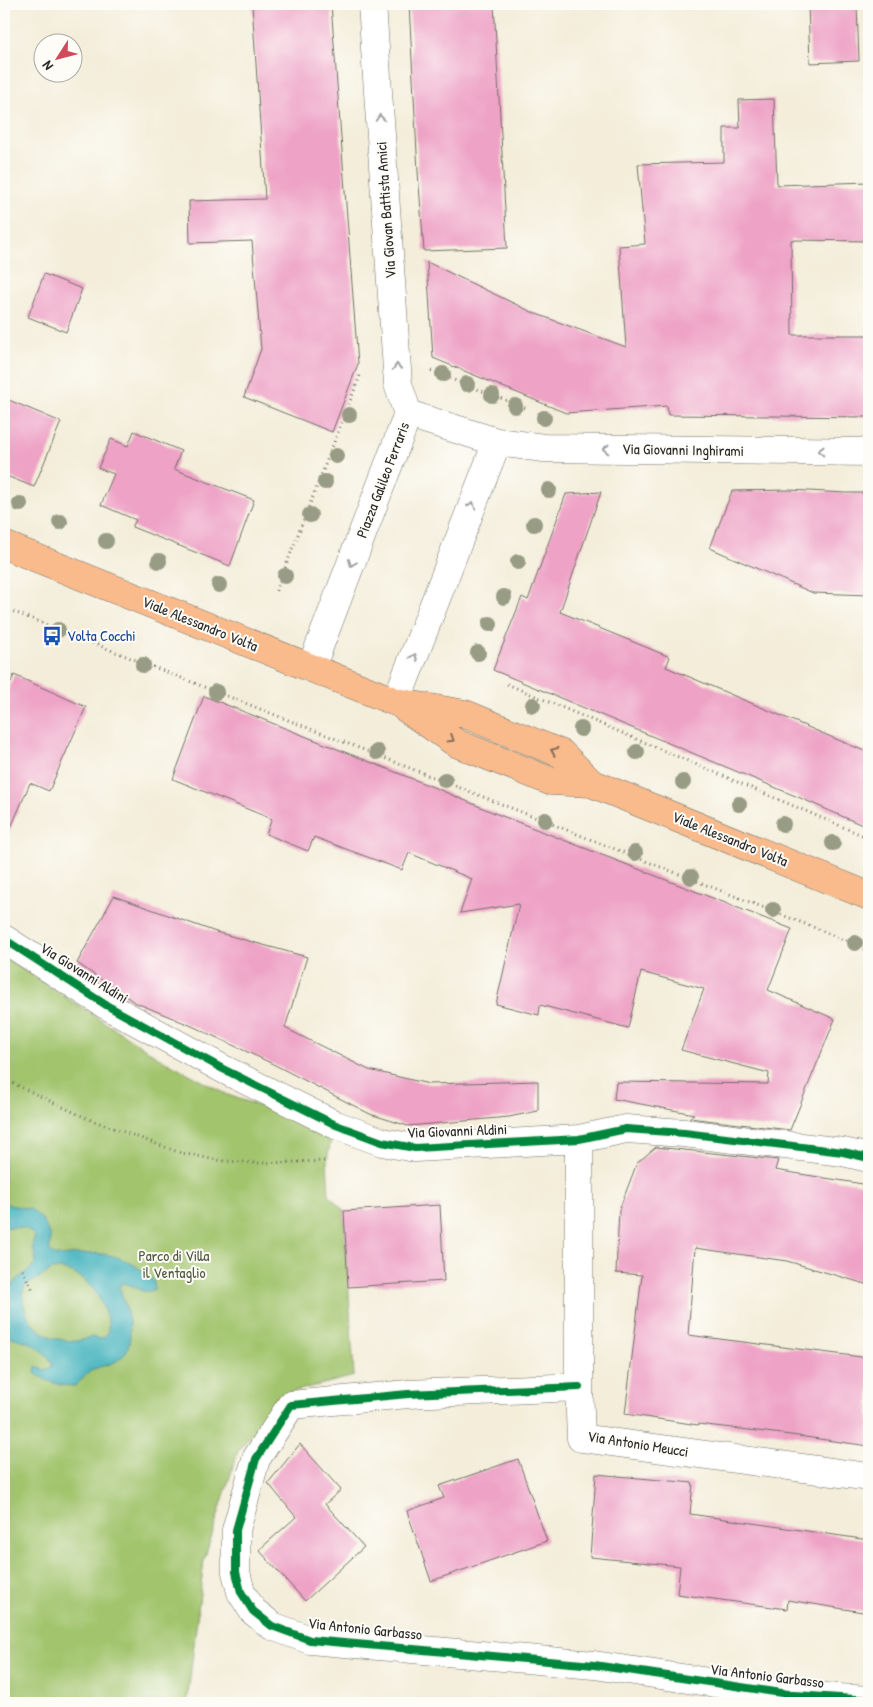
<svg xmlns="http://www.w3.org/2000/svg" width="873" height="1707" font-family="'Patrick Hand',sans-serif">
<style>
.green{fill:#a2c46d;stroke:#66784c}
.water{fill:#43b2bd;stroke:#376e74;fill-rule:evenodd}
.building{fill:#eea2c6}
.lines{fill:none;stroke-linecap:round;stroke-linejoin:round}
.minor-casing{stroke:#716f68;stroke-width:29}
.major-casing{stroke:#716f68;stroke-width:29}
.path{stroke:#716f68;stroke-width:3;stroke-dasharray:1 4;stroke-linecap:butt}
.minor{stroke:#fff;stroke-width:28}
.major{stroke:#fabb8c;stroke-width:28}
.cycleway-casing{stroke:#fdfcf7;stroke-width:11}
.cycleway{stroke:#00873e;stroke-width:8}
.tree{fill:#999c84}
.oneway{stroke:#a0a0a0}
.oneway2{stroke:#886c57}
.labels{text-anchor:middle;stroke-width:4;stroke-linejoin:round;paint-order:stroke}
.street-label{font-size:15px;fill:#2b2b2b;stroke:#fdfcf7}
.transit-label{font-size:15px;fill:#164399;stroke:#fdfcf7;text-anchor:start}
.park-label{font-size:15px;fill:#4f593f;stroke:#fdfcf7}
</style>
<rect width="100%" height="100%" fill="#fdfcf7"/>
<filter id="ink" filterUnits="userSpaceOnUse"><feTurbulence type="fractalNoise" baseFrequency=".02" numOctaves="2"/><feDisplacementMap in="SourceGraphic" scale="10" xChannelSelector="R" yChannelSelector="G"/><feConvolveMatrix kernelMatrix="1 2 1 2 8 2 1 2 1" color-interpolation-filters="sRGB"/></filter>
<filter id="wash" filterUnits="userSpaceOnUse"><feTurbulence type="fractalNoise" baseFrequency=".0096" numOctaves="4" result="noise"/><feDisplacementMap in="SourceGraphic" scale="20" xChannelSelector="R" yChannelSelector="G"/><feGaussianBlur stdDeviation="1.12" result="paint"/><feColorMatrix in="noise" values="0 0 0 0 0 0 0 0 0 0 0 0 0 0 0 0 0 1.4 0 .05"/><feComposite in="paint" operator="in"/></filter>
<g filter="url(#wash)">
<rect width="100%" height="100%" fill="#f3edd9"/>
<!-- green -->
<path class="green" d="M 4,957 L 158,1057 L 228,1095 L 332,1132 L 327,1161 L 329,1195 L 344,1211 L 354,1376 L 284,1394 L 238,1451 L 204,1560 L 187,1703 L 4,1703 Z"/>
<!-- water -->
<path class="water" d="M 4,1202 L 10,1205 L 30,1209 L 41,1218 L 50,1235 L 50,1252 L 56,1256 C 65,1256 74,1254 83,1254 C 112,1251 134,1261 154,1281 L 155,1289 C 140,1296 137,1285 123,1283 L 119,1286 C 125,1303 138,1340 123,1356 C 115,1365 102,1365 92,1370 C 86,1374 81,1381 75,1386 C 59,1386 48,1382 35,1373 L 36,1366 L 44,1370 L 50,1368 L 53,1364 C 39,1342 27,1342 4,1335 L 4,1282 L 13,1284 C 20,1275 29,1272 36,1263 L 35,1254 L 32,1246 L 35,1236 L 25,1228 L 4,1227 ZM 62,1269 C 86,1277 97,1289 105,1313 C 108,1321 110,1328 106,1336 L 100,1339 C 88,1334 85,1341 74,1341 C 43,1341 18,1319 24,1287 L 52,1270 Z"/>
<g id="blocks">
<!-- building -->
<path class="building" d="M 252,4 L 331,4 L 358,364 L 332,432 L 244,397 L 261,349 L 252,241 L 190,243 L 189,201 L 265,199 Z
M 409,4 L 494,4 L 507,248 L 424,251 L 418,172 Z
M 808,4 L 857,4 L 859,61 L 810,63 Z
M 774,99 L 777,185 L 869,182 L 869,241 L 791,240 L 792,335 L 869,335 L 869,417 L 668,415 L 667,406 L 566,413 L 433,358 L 427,262 L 534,313 L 626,347 L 619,246 L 645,244 L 638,164 L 724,162 L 724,128 L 740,128 L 739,100 Z
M 44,274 L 82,289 L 66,332 L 28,317 Z
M 4,398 L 61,422 L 34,487 L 4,475 Z
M 134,431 L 181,451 L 174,469 L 254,500 L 230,566 L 132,527 L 136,520 L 101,505 L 114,474 L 98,468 L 111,439 L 128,446 Z
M 790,490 L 846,493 L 869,493 L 869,595 L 813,593 L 710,548 L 732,491 Z
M 601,492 L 560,612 L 670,657 L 666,667 L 869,753 L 869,828 L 798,797 L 493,670 L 522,597 L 528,600 L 566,494 Z
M 14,675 L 86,707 L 49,791 L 30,783 L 4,844 L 4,699 Z
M 204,696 L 438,789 L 497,814 L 792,929 L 768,990 L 835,1019 L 790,1130 L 689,1118 L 694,1114 L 614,1099 L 616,1082 L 768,1084 L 769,1073 L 681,1050 L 704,989 L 641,972 L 628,1028 L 540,1005 L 539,1015 L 496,1004 L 519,904 L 460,913 L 472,879 L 409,853 L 402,870 L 314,837 L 308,851 L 266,834 L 272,819 L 173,779 Z
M 114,896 L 216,932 L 307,957 L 285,1028 L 369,1070 L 429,1084 L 538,1081 L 538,1111 L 509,1117 L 408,1126 L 370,1114 L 273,1064 L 192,1026 L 134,1002 L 77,963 Z
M 656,1147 L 778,1160 L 775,1170 L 869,1185 L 869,1285 L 787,1261 L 695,1248 L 688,1335 L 869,1358 L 869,1446 L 791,1435 L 698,1424 L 698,1425 L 625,1414 L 642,1275 L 616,1273 L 619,1210 L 637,1163 Z
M 440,1205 L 444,1281 L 348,1287 L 344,1211 Z
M 300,1444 L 341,1490 L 325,1504 L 364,1547 L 305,1601 L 259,1550 L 296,1517 L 268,1483 Z
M 518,1459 L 547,1541 L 431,1581 L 407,1511 L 444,1498 L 439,1486 Z
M 596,1474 L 693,1483 L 690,1514 L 869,1540 L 869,1613 L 788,1600 L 787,1609 L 677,1594 L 680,1566 L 590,1557 Z"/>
</g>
</g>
<g filter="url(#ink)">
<use href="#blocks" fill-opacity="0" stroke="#716f68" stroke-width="1"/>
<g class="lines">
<defs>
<path id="minor" d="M 372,4 L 398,384 L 408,414
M 497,442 L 544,448 L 869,452
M 311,668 L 408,414 L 497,442 L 396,702
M 4,939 L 106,1005 L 223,1069 L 336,1125 L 382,1142 L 415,1148 L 579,1139 L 626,1129 L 684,1133 L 843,1152 L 869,1158
M 579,1139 L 579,1387 L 581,1438 L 869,1477
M 579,1387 L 408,1394 L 291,1405 L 256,1459 L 236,1530 L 236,1572 L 241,1592 L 253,1611 L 272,1626 L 310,1640 L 594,1665 L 795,1695 L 869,1700"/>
<path id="major" d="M 4,545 L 396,702 L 465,714 L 562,754 L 591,783
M 404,707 L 456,743 L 550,781 L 591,783 L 869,896"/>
</defs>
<!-- minor casing -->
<use href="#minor" class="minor-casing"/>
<!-- major casing -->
<use href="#major" class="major-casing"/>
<!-- path -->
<path class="path" d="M 431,371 L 528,409
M 276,591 L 361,373
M 4,608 L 818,929 L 869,951
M 507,684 L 869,838
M 4,1079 L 86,1118 L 181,1153 L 223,1161 L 260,1163 L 328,1161
M 22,1270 L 33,1290"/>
<!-- minor -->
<use href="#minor" class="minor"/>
<!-- major -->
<use href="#major" class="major"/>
<defs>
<path id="cycleway" d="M 4,939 L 106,1005 L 223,1069 L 336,1125 L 382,1142 L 415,1148 L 579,1139 L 626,1129 L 684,1133 L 843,1152 L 869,1158
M 579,1387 L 408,1394 L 291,1405 L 256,1459 L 236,1530 L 236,1572 L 241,1592 L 253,1611 L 272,1626 L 310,1640 L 594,1665 L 795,1695 L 869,1700"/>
</defs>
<!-- cycleway casing -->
<use href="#cycleway" class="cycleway-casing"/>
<!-- cycleway -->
<use href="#cycleway" class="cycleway"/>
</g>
<!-- trees -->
<g class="tree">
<circle cx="443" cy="374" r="8"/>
<circle cx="467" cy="384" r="8"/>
<circle cx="492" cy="395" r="8"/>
<circle cx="515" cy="406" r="8"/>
<circle cx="349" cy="415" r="8"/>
<circle cx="544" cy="418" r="8"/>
<circle cx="336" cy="456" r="8"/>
<circle cx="325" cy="482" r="8"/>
<circle cx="549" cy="490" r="8"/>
<circle cx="20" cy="504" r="8"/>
<circle cx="310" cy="515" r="8"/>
<circle cx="60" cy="522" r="8"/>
<circle cx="534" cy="524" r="8"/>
<circle cx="106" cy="541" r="8"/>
<circle cx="159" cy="561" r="8"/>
<circle cx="518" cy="562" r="8"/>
<circle cx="285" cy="576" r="8"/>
<circle cx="219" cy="585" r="8"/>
<circle cx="504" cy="597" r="8"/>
<circle cx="490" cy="624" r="8"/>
<circle cx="58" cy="630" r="8"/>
<circle cx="478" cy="653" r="8"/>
<circle cx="143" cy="665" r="8"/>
<circle cx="216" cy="692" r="8"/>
<circle cx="533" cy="705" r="8"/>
<circle cx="581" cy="729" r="8"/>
<circle cx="377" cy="752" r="8"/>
<circle cx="637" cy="752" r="8"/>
<circle cx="445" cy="780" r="8"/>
<circle cx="683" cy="782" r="8"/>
<circle cx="739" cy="804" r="8"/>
<circle cx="545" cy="820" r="8"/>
<circle cx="783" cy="824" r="8"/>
<circle cx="833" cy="843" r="8"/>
<circle cx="635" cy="853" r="8"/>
<circle cx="691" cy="877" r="8"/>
<circle cx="773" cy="910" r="8"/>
<circle cx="855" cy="943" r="8"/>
</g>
<!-- one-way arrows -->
<defs><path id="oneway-chevron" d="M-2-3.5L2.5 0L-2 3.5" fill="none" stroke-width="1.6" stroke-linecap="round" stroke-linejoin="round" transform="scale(1.25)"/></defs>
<g class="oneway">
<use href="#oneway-chevron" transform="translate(380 118) rotate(-94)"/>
<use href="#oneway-chevron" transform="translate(397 367) rotate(-93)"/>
<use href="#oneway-chevron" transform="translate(606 449) rotate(-179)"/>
<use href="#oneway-chevron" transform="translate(821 451) rotate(-179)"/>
<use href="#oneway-chevron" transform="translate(472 505) rotate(-69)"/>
<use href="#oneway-chevron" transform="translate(352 563) rotate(111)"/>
<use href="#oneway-chevron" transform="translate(414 657) rotate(-69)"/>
</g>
<g class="oneway2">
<use href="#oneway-chevron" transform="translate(451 739) rotate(32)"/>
<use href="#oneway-chevron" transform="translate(554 751) rotate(-156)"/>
</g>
</g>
<!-- icons -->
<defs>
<symbol id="bus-bare" viewBox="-9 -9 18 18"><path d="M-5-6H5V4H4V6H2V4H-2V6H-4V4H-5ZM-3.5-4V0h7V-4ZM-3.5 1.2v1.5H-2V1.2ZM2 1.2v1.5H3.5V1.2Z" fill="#1a4fb4" stroke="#fdfcf7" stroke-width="2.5" paint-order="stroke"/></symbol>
</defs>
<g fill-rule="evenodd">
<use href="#bus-bare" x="38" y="622" width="28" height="28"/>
</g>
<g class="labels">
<!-- street labels -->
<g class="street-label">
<text transform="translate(386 210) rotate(-94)" y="5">Via Giovan Battista Amici</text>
<text transform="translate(683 450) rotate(1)" y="5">Via Giovanni Inghirami</text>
<text transform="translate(383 480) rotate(-69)" y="5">Piazza Galileo Ferraris</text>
<text transform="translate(200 624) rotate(22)" y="5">Viale Alessandro Volta</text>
<text transform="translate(730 839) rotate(22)" y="5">Viale Alessandro Volta</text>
<text transform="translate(84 973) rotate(32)" y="5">Via Giovanni Aldini</text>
<text transform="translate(457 1131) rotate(-2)" y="5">Via Giovanni Aldini</text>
<text transform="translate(638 1444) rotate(9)" y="5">Via Antonio Meucci</text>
<text transform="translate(365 1629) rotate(6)" y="5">Via Antonio Garbasso</text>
<text transform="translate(767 1676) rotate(7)" y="5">Via Antonio Garbasso</text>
</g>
<!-- transit labels -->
<g class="transit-label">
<text x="67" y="641">Volta Cocchi</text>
</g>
<!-- park labels -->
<g class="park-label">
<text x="174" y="1261">Parco di Villa<tspan x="174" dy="17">il Ventaglio</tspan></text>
</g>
</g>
<!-- margin -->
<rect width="873" height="1707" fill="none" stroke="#fdfcf7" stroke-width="20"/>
<!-- north arrow -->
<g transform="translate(58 58) rotate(234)"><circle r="24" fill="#fdfcf7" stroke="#a9a8a5"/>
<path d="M0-4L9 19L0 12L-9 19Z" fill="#d1495b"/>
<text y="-8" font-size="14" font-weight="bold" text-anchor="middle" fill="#2b2b2b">N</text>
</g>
</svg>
